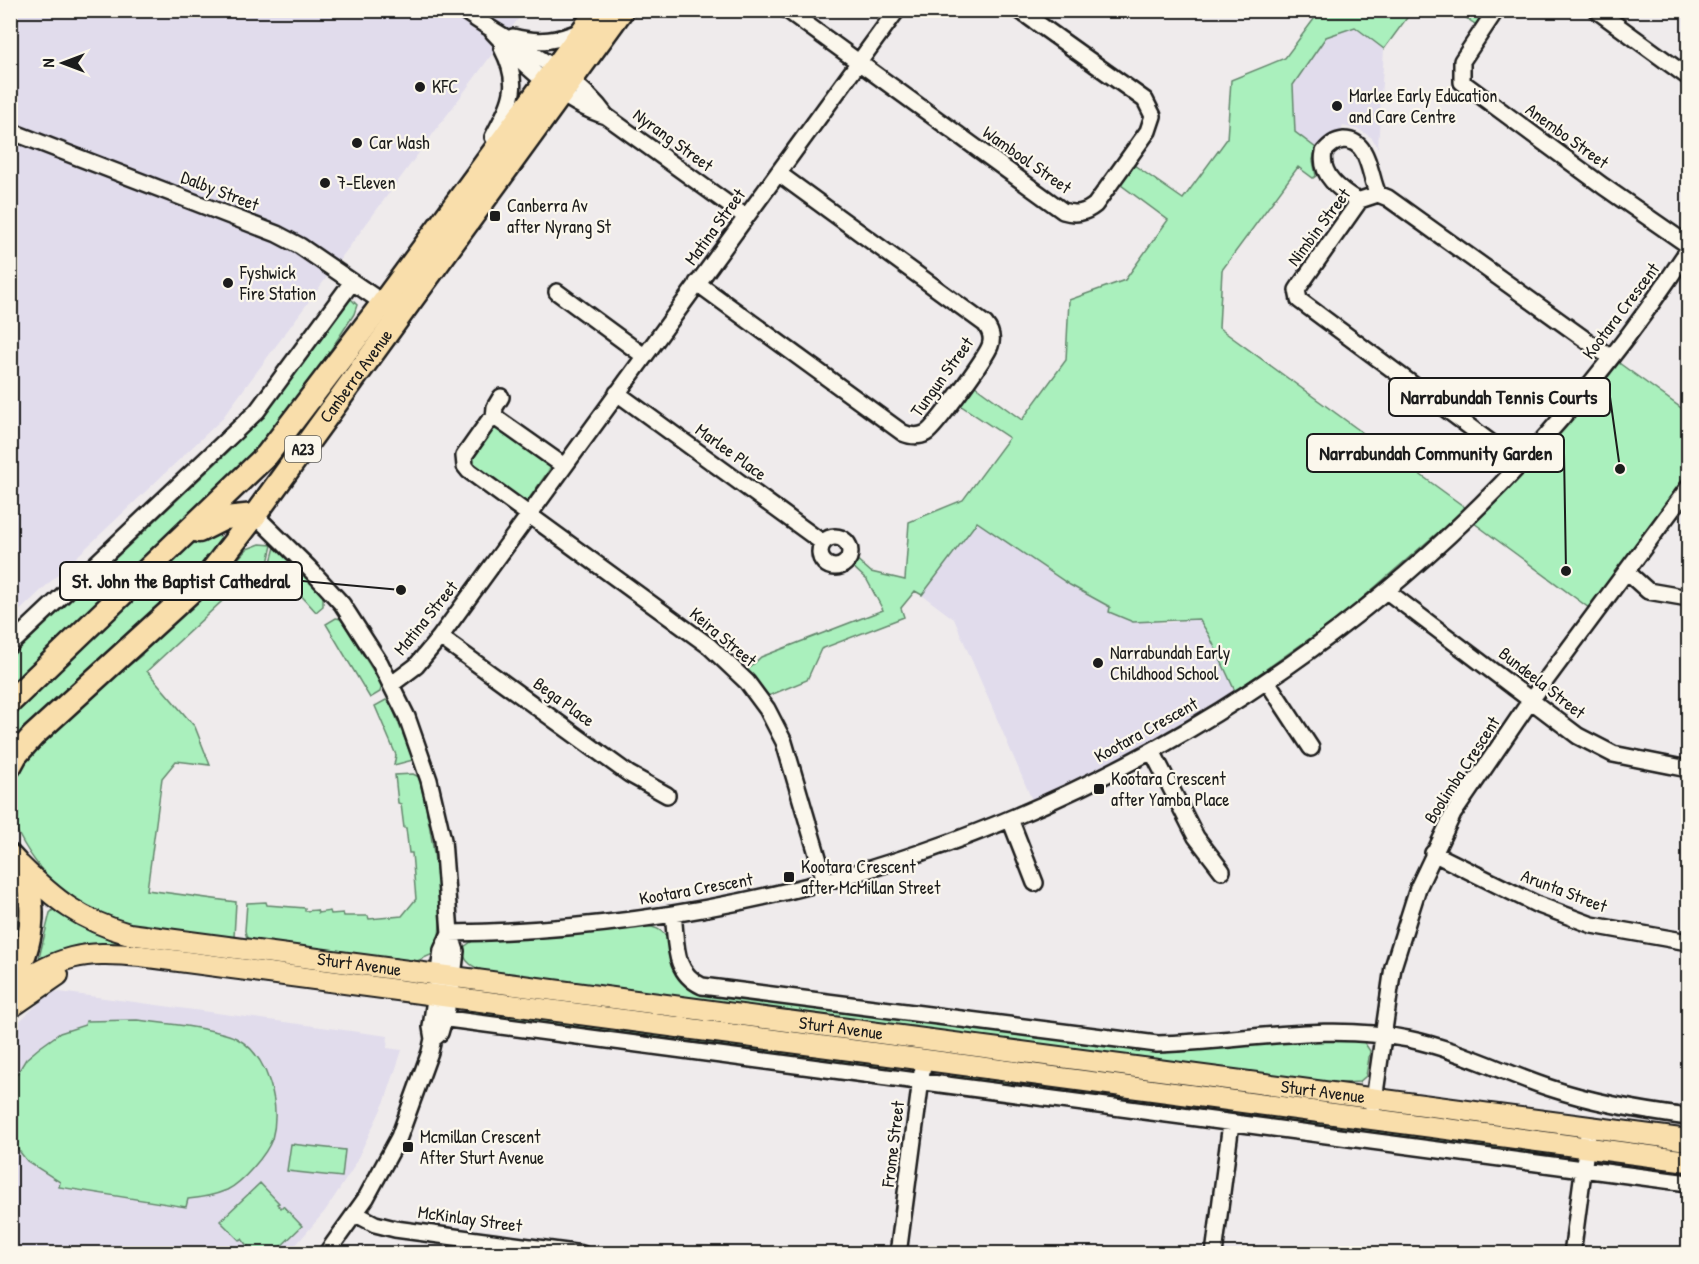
<svg xmlns="http://www.w3.org/2000/svg" width="1699" height="1264" font-family="'Patrick Hand',sans-serif">
<style>
.built{fill:#e1dcec}
.green{fill:#aaf0bd;stroke:#63866c;stroke-width:1.5}
.lines{fill:none;stroke-linecap:round;stroke-linejoin:round}
.minor-casing{stroke:#1c1c1c;stroke-width:20}
.major-casing{stroke:#1c1c1c;stroke-width:24}
.highway-casing{stroke:#1c1c1c;stroke-width:27}
.minor{stroke:#fbf7ec;stroke-width:15}
.major{stroke:#f9deab;stroke-width:20}
.highway{stroke:#f9deab;stroke-width:22}
.poi-dot{fill:#1c1c1c;stroke:#fbf7ec;stroke-width:2}
.labels{text-anchor:middle;stroke-width:4.5;stroke-linejoin:round;paint-order:stroke}
.shield{fill:#fbf7ec;stroke:#5f5e5a;stroke-width:1.5}
.shield-label{font-size:16px;font-weight:bold;fill:#1c1c1c}
.poi-label{font-size:18px;fill:#1c1c1c;stroke:#fbf7ec;text-anchor:start}
.street-label{font-size:18px;fill:#1c1c1c;stroke:#fbf7ec}
.leader{fill:none;stroke:#1c1c1c;stroke-width:2}
.callout-dot{fill:#1c1c1c;stroke:#fbf7ec;stroke-width:2}
.callout{fill:#fbf7ec;stroke:#1c1c1c;stroke-width:2}
.callout-label{font-size:20px;text-anchor:middle;font-weight:bold;fill:#1c1c1c}
</style>
<rect width="100%" height="100%" fill="#efebec"/>
<filter id="ink" filterUnits="userSpaceOnUse"><feTurbulence type="fractalNoise" baseFrequency=".0167" numOctaves="2"/><feDisplacementMap in="SourceGraphic" scale="12" xChannelSelector="R" yChannelSelector="G"/><feConvolveMatrix kernelMatrix="1 2 1 2 8 2 1 2 1" color-interpolation-filters="sRGB"/></filter>
<g filter="url(#ink)">
<!-- built -->
<path class="built" d="M 11,11 L 524,11 L 221,420 L 11,619 Z
M 1355,27 L 1384,49 L 1378,148 L 1372,138 L 1360,130 L 1343,126 L 1339,137 L 1329,136 L 1316,148 L 1295,132 L 1293,85 L 1326,37 Z
M 977,521 L 1070,585 L 1111,607 L 1109,611 L 1163,623 L 1199,619 L 1209,635 L 1235,691 L 1126,754 L 1032,800 L 954,619 L 922,595 Z
M 52,991 L 388,1036 L 387,1048 L 402,1050 L 385,1101 L 352,1170 L 325,1211 L 289,1253 L 11,1254 L 11,1029 Z"/>
<!-- green -->
<path class="green" d="M 1320,11 L 1412,11 L 1384,49 L 1355,27 L 1326,37 L 1293,85 L 1295,132 L 1316,148 L 1313,160 L 1316,176 L 1313,178 L 1298,167 L 1222,270 L 1219,328 L 1466,508 L 1343,615 L 1235,691 L 1209,635 L 1199,619 L 1133,622 L 1109,612 L 1110,607 L 1070,585 L 977,522 L 922,595 L 915,591 L 901,608 L 904,617 L 821,649 L 807,680 L 768,696 L 747,670 L 761,657 L 883,610 L 867,580 L 851,565 L 855,558 L 871,572 L 905,580 L 909,522 L 963,500 L 1009,438 L 957,403 L 971,383 L 1022,420 L 1066,360 L 1069,300 L 1125,280 L 1168,220 L 1117,182 L 1131,163 L 1183,199 L 1227,139 L 1231,80 L 1285,58 Z
M 1456,11 L 1490,11 L 1478,26 Z
M 351,299 L 357,305 L 354,314 C 318,370 283,423 237,472 L 11,685 L 11,657 L 229,451 L 269,405 L 347,300 Z
M 1619,363 L 1688,413 L 1688,472 L 1589,608 L 1474,523 L 1541,454 Z
M 498,425 L 552,466 L 526,503 L 471,467 L 470,454 L 489,428 Z
M 218,533 L 222,540 L 221,549 L 11,753 L 11,712 L 108,617 L 202,536 Z
M 260,544 L 272,545 L 268,563 L 265,561 L 147,671 L 195,727 L 210,765 L 176,761 L 162,778 L 147,890 L 236,902 L 234,937 C 207,940 115,926 90,914 C 60,898 15,843 11,810 C 8,792 14,777 23,762 L 84,702 L 142,655 L 141,650 L 203,591 L 208,592 L 247,549 Z
M 275,547 L 283,552 L 323,596 L 323,606 L 316,612 L 271,562 Z
M 336,618 L 341,619 L 382,685 L 380,692 L 370,698 L 326,624 Z
M 386,700 L 391,704 L 413,760 L 394,765 L 396,755 L 375,706 Z
M 413,774 L 419,777 C 427,810 452,928 433,954 L 415,962 L 248,942 L 245,931 L 247,903 L 266,902 L 267,905 L 305,908 L 305,911 L 317,910 L 318,913 L 330,911 L 331,914 L 343,913 L 344,916 L 368,916 L 369,919 L 402,916 L 416,899 L 412,853 L 409,853 L 406,828 L 404,828 L 401,804 L 398,803 L 395,775 Z
M 11,871 L 24,916 L 11,968 Z
M 55,908 L 157,943 L 156,951 L 38,962 L 50,913 Z
M 645,926 C 686,929 659,972 695,990 L 1117,1046 L 1283,1039 L 1362,1039 L 1370,1051 L 1366,1076 L 1359,1082 L 1327,1084 L 510,976 C 494,973 459,970 464,947 L 474,940 L 551,936 Z
M 480,1009 L 892,1065 L 896,1067 L 896,1070 L 469,1016 L 460,1012 Z
M 137,1020 C 161,1023 216,1028 236,1038 C 269,1055 281,1106 272,1139 C 267,1154 242,1183 227,1190 C 215,1195 201,1198 188,1199 L 186,1207 L 59,1187 L 60,1182 L 27,1161 L 13,1143 L 10,1136 L 11,1084 L 26,1059 L 39,1048 L 60,1033 L 85,1025 L 86,1021 Z
M 953,1073 L 1554,1153 L 1554,1158 L 952,1078 Z
M 291,1144 L 345,1150 L 342,1177 L 287,1171 Z
M 260,1183 L 279,1203 L 277,1204 L 281,1208 L 283,1206 L 302,1226 L 274,1253 L 252,1253 L 242,1239 L 239,1240 L 220,1221 Z"/>
<g class="lines">
<defs>
<path id="minor" d="M 463,10 C 509,44 572,68 606,116
M 787,10 L 1063,211 C 1076,215 1085,213 1095,205 L 1148,131 L 1153,116 L 1145,100 L 1019,10
M 1496,10 L 1462,61 L 1462,82 L 1603,186 L 1688,245
M 1596,10 L 1688,77
M 493,32 C 521,63 566,105 606,116 L 746,217
M 513,37 C 540,44 558,41 583,30
M 10,131 L 277,234 L 300,246 L 389,307
M 493,137 C 511,102 522,86 502,48
M 1358,201 C 1340,190 1319,175 1324,152 C 1330,145 1335,141 1344,140 C 1370,140 1369,177 1378,194
M 697,283 L 903,433 C 910,436 919,437 926,433 C 935,428 986,357 990,346 C 993,338 990,330 985,324 L 778,173
M 557,292 L 644,356
M 617,393 L 823,543
M 494,418 L 495,407 L 501,397
M 1521,465 L 1299,300 L 1297,290 L 1303,281 L 1360,200 L 1378,194 L 1388,198 L 1611,358
M 564,466 L 496,418 L 488,422 L 464,456 L 465,466 L 469,471 L 709,646 L 747,682 L 767,709 L 784,742 L 825,881
M 255,515 L 309,568 L 342,604 L 380,663 L 407,717 L 429,780 L 443,840 L 450,933 L 456,951 L 452,986
M820 552a15 15 0 1 1 30 0a15 15 0 1 1-30 0Z
M 1627,572 L 1648,591 L 1688,598
M 1388,592 L 1578,736 L 1613,754 L 1688,769
M 440,637 L 629,774 L 667,795
M 10,645 L 257,411 L 352,282
M 1267,681 L 1311,748
M 392,684 L 416,666 L 440,637 L 897,10
M 1152,751 L 1196,837 L 1222,871
M 1010,819 L 1035,883
M 1433,853 L 1536,904 L 1592,925 L 1688,942
M 673,914 C 677,943 672,972 702,986 L 1157,1044 C 1242,1042 1324,1022 1408,1039 C 1457,1049 1502,1072 1550,1088 C 1595,1103 1641,1111 1688,1117
M 450,933 C 959,926 1410,676 1688,250
M 433,1017 L 1688,1183
M 433,1039 L 440,1033 L 447,1009
M 1373,1107 L 1393,967 L 1418,888 L 1453,814 L 1531,700 L 1688,488
M 356,1214 L 375,1224 L 395,1229 L 582,1254
M 326,1254 L 366,1198 L 399,1137 L 430,1052 L 433,1039 L 431,1027 L 442,950 L 450,933
M 898,1254 L 922,1072
M 1214,1254 L 1231,1123
M 1572,1254 L 1589,1127"/>
<g id="major">
<path id="s1" d="M 20,865 C 55,900 80,920 129,934 L 1688,1140"/>
<path d="M 10,988 C 63,956 79,950 141,956 L 1688,1161"/>
<path d="M 10,1008 L 58,975"/>
</g>
<g id="highway">
<path d="M 199,531 L 225,518 L 255,515"/>
<path d="M 10,702 L 267,455 L 383,303 L 598,10"/>
<path id="s2" d="M 10,766 L 16,755 L 33,736 L 208,576 L 255,515 L 622,10"/>
<path d="M 10,856 C 43,887 34,950 10,983"/>
</g>
</defs>
<!-- minor casing -->
<use href="#minor" class="minor-casing"/>
<!-- major casing -->
<use href="#major" class="major-casing"/>
<!-- highway casing -->
<use href="#highway" class="highway-casing"/>
<!-- minor -->
<use href="#minor" class="minor"/>
<!-- major -->
<use href="#major" class="major"/>
<!-- highway -->
<use href="#highway" class="highway"/>
</g>
</g>
<!-- markers -->
<g class="poi-dot">
<circle cx="420" cy="87" r="6"/>
<circle cx="1337" cy="106" r="6"/>
<circle cx="357" cy="143" r="6"/>
<circle cx="325" cy="183" r="6"/>
<rect x="489" y="210" width="12" height="12" rx="3"/>
<circle cx="228" cy="283" r="6"/>
<circle cx="1098" cy="663" r="6"/>
<rect x="1093" y="783" width="12" height="12" rx="3"/>
<rect x="783" y="871" width="12" height="12" rx="3"/>
<rect x="402" y="1141" width="12" height="12" rx="3"/>
</g>
<g class="labels">
<!-- shield labels -->
<rect class="shield" x="285" y="436" width="36" height="26" rx="4.5"/>
<g class="shield-label">
<text x="303" y="455">A23</text>
</g>
<!-- poi labels -->
<g class="poi-label">
<text x="432" y="93">KFC</text>
<text x="1349" y="102">Marlee Early Education<tspan x="1349" dy="21">and Care Centre</tspan></text>
<text x="369" y="149">Car Wash</text>
<text x="337" y="189">7-Eleven</text>
<text x="507" y="212">Canberra Av<tspan x="507" dy="21">after Nyrang St</tspan></text>
<text x="240" y="279">Fyshwick<tspan x="240" dy="21">Fire Station</tspan></text>
<text x="1110" y="659">Narrabundah Early<tspan x="1110" dy="21">Childhood School</tspan></text>
<text x="1111" y="785">Kootara Crescent<tspan x="1111" dy="21">after Yamba Place</tspan></text>
<text x="801" y="873">Kootara Crescent<tspan x="801" dy="21">after McMillan Street</tspan></text>
<text x="420" y="1143">Mcmillan Crescent<tspan x="420" dy="21">After Sturt Avenue</tspan></text>
</g>
<!-- street labels -->
<g class="street-label">
<text transform="translate(1567 136) rotate(36)" y="6">Anembo Street</text>
<text transform="translate(673 140) rotate(36)" y="6">Nyrang Street</text>
<text transform="translate(1027 160) rotate(35)" y="6">Wambool Street</text>
<text transform="translate(220 191) rotate(21)" y="6">Dalby Street</text>
<text transform="translate(715 227) rotate(-54)" y="6">Matina Street</text>
<text transform="translate(1319 227) rotate(-53)" y="6">Nimbin Street</text>
<text transform="translate(1621 311) rotate(-53)" y="6">Kootara Crescent</text>
<text dy="6" stroke="none"><textPath href="#s2" startOffset="524">Canberra Avenue</textPath></text>
<text transform="translate(942 377) rotate(-54)" y="6">Tungun Street</text>
<text transform="translate(731 452) rotate(36)" y="6">Marlee Place</text>
<text transform="translate(426 618) rotate(-51)" y="6">Matina Street</text>
<text transform="translate(723 637) rotate(40)" y="6">Keira Street</text>
<text transform="translate(1542 683) rotate(38)" y="6">Bundeela Street</text>
<text transform="translate(564 702) rotate(36)" y="6">Bega Place</text>
<text transform="translate(1146 730) rotate(-29)" y="6">Kootara Crescent</text>
<text transform="translate(1462 770) rotate(-57)" y="6">Boolimba Crescent</text>
<text transform="translate(696 889) rotate(-10)" y="6">Kootara Crescent</text>
<text transform="translate(1564 891) rotate(21)" y="6">Arunta Street</text>
<text dy="6" stroke="none"><textPath href="#s1" startOffset="363">Sturt Avenue</textPath></text>
<text dy="6" stroke="none"><textPath href="#s1" startOffset="849">Sturt Avenue</textPath></text>
<text dy="6" stroke="none"><textPath href="#s1" startOffset="1335">Sturt Avenue</textPath></text>
<text transform="translate(893 1144) rotate(-83)" y="6">Frome Street</text>
<text transform="translate(470 1219) rotate(8)" y="6">McKinlay Street</text>
</g>
</g>
<!-- callouts -->
<path class="leader" d="M1620 469L1610 397M1566 571L1564 453M401 590L302 581"/>
<g class="callout-dot">
<circle cx="1620" cy="469" r="6"/>
<circle cx="1566" cy="571" r="6"/>
<circle cx="401" cy="590" r="6"/>
</g>
<g class="callout">
<rect x="1389" y="378" width="221" height="38" rx="6"/>
<rect x="1307" y="434" width="257" height="38" rx="6"/>
<rect x="60" y="562" width="242" height="38" rx="6"/>
</g>
<g class="callout-label">
<text x="1499" y="404">Narrabundah Tennis Courts</text>
<text x="1436" y="460">Narrabundah Community Garden</text>
<text x="181" y="588">St. John the Baptist Cathedral</text>
</g>
<!-- margin -->
<rect width="1699" height="1264" fill="none" stroke="#fbf7ec" stroke-width="36"/>
<rect x="18" y="18" width="1663" height="1228" fill="none" stroke="#1c1c1c" stroke-width="2" filter="url(#ink)"/>
<!-- north arrow -->
<g transform="translate(63 63) rotate(270)" stroke="#fbf7ec" stroke-width="4.5" paint-order="stroke">
<path d="M0-4.5L10 22L0 15L-10 22Z" fill="#1c1c1c"/>
<text y="-9" font-size="16" font-weight="bold" text-anchor="middle" fill="#1c1c1c">N</text>
</g>
</svg>
